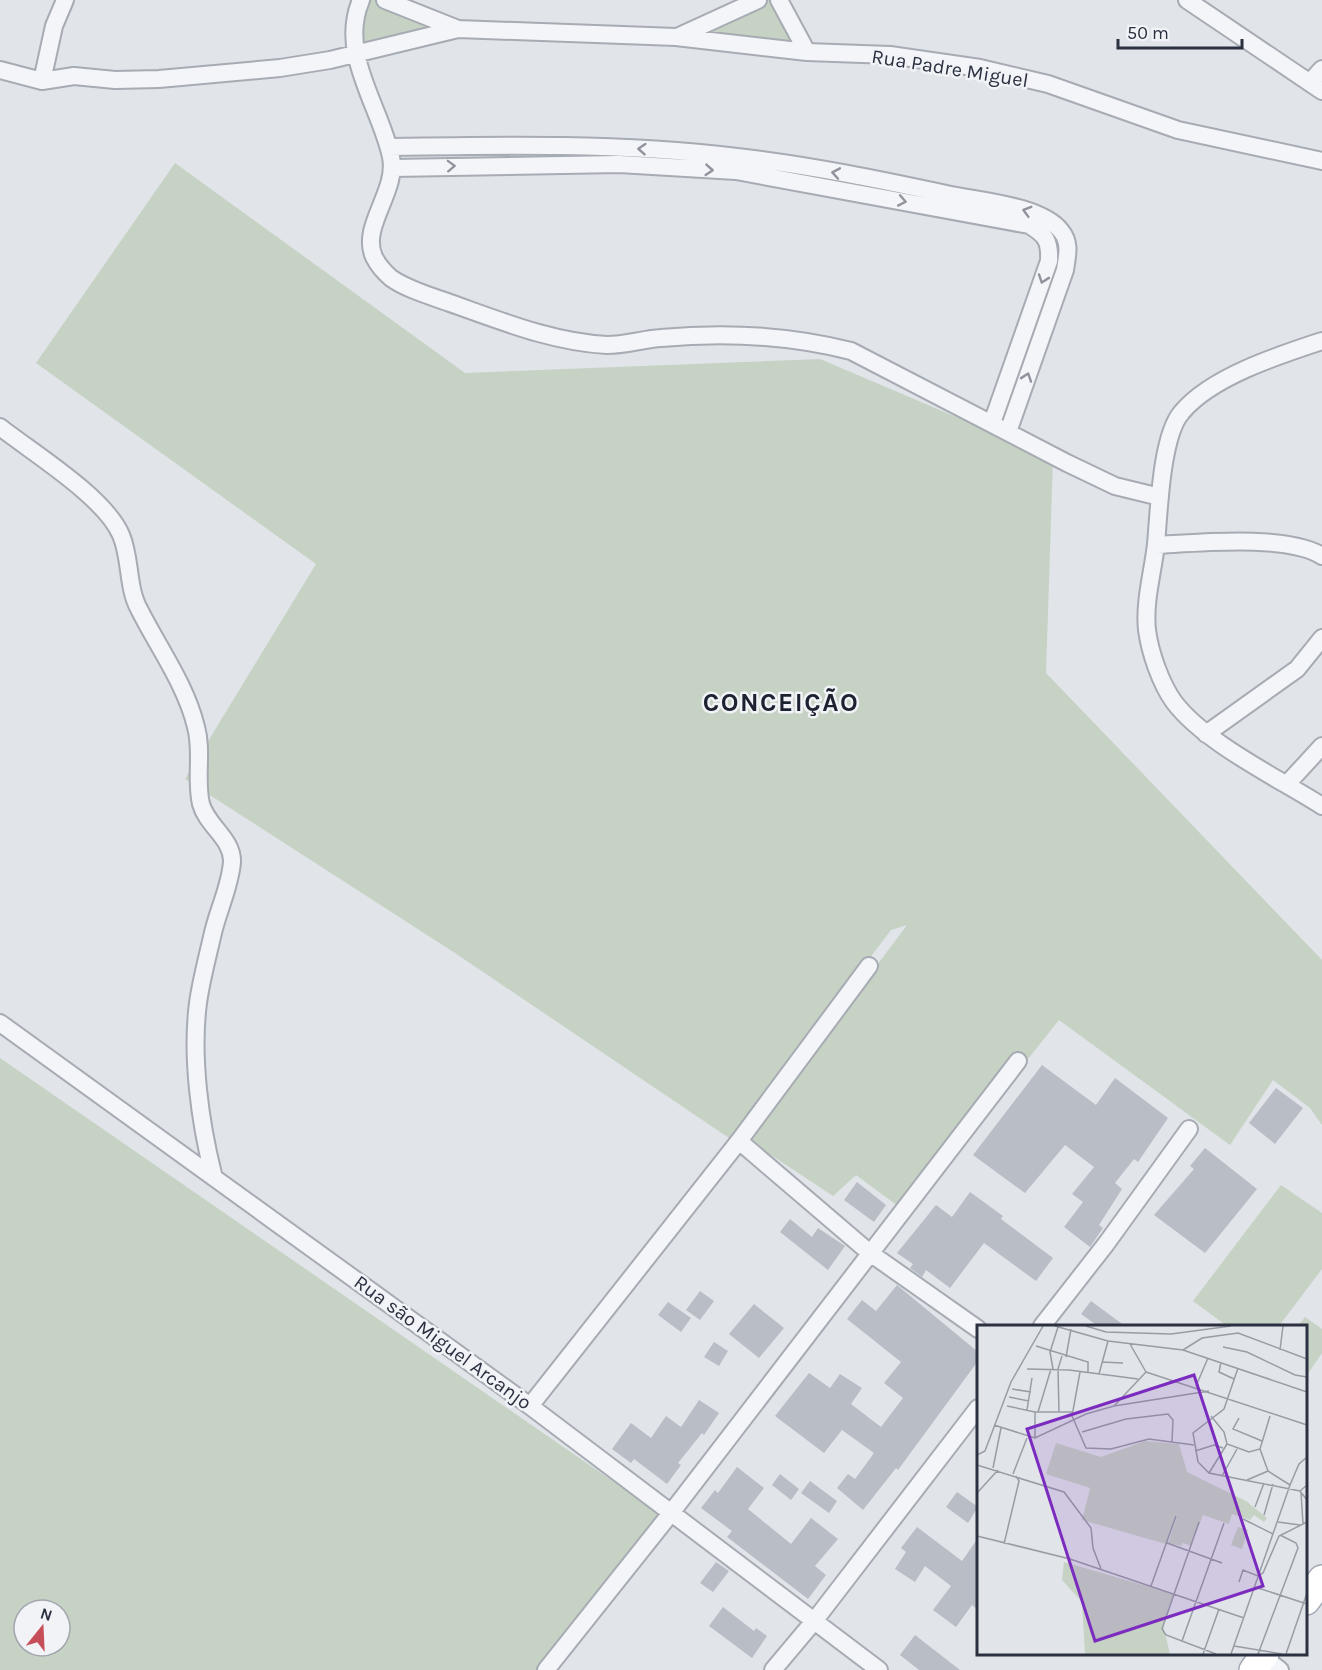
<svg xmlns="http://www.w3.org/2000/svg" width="1322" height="1670" font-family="Karla,sans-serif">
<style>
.green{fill:#c6d2c3;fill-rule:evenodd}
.building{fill:#b9bdc6}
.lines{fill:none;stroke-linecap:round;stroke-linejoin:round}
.minor-casing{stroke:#a7abb3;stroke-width:20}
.primary-casing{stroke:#a1a8b4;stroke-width:30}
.minor{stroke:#f4f5f8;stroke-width:16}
.primary{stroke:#fff;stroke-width:27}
.oneway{stroke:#90939c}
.labels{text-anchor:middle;stroke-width:5;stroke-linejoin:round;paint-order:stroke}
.street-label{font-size:20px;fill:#2b3140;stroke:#f1f3f7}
.district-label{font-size:26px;font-weight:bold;letter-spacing:1.5px;fill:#1d2231;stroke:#f1f3f7}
.inset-road{fill:none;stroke:#989ca5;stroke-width:1.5}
.view{fill:#7b2cbf;fill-opacity:0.15;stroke:#7b2cbf;stroke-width:3}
.inset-edge{fill:none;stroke:#2b3140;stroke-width:3}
</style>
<rect width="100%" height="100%" fill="#e1e4e9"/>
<!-- green -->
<path class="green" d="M 365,0 L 376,0 L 442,26 L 363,48 L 358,24 Z
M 752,0 L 786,0 L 802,48 L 683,39 Z
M 175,163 L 465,373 L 820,359 L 1053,458 L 1046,673 L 1322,960 L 1322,1125 L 1310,1108 L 1273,1080 L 1230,1145 L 1059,1020 L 906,1212 L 856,1175 L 833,1196 L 747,1139 L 907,925 L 891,930 L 732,1140 L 455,953 L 185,779 L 316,564 L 36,363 Z
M 0,1058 L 672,1522 L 557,1670 L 0,1670 ZM 24,1610 L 60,1610 L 60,1646 L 24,1646 Z
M 1281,1185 L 1322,1213 L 1322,1269 L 1279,1326 L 1227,1326 L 1193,1301 Z
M 1305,1317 L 1322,1329 L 1322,1353 L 1307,1375 L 1306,1326 L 1298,1326 Z"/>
<!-- building -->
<path class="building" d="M 1042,1065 L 1096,1105 L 1115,1078 L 1168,1118 L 1138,1162 L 1134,1159 L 1115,1183 L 1122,1189 L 1099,1225 L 1103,1228 L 1090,1247 L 1064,1227 L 1083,1202 L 1072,1194 L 1094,1167 L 1065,1145 L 1025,1193 L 973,1155 Z
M 1276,1088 L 1303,1108 L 1275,1144 L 1249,1123 Z
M 1205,1148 L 1257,1189 L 1205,1253 L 1154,1215 L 1194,1169 L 1190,1166 Z
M 857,1182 L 886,1205 L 874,1222 L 844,1200 Z
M 970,1192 L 1003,1216 L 1001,1219 L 1053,1258 L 1036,1281 L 984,1243 L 950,1288 L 926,1270 L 922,1277 L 910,1268 L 913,1264 L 897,1253 L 936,1205 L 952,1217 Z
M 790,1219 L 812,1237 L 818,1228 L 845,1246 L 828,1270 L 780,1232 Z
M 897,1285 L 978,1352 L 978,1361 L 898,1470 L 896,1468 L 863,1510 L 837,1488 L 848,1474 L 855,1479 L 874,1453 L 842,1430 L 824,1453 L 775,1416 L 809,1373 L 830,1388 L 840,1374 L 862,1388 L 851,1404 L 881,1427 L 903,1398 L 884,1383 L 901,1362 L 847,1319 L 862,1300 L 876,1311 Z
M 700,1291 L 714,1301 L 700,1320 L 686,1310 Z
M 1091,1301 L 1125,1326 L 1098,1326 L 1081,1314 Z
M 668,1302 L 691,1318 L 681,1332 L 658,1315 Z
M 754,1304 L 784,1328 L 759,1358 L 729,1334 Z
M 714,1342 L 728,1351 L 719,1366 L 704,1357 Z
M 699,1400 L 719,1413 L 704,1435 L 702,1433 L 678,1463 L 681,1465 L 667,1484 L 634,1459 L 631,1463 L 612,1449 L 631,1423 L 651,1438 L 666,1416 L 681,1427 Z
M 737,1467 L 764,1488 L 748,1509 L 791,1544 L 811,1518 L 838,1539 L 815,1566 L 826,1575 L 808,1599 L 727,1537 L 732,1531 L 701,1508 L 715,1490 L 718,1493 Z
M 780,1474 L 799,1489 L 791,1500 L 772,1485 Z
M 810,1481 L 837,1501 L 829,1513 L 801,1493 Z
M 957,1492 L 978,1507 L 968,1523 L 946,1507 Z
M 917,1527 L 962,1561 L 978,1538 L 978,1610 L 972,1605 L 956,1627 L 933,1610 L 951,1586 L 925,1566 L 915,1582 L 895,1569 L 906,1552 L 901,1548 Z
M 716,1562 L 729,1571 L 713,1592 L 700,1583 Z
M 723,1607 L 754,1631 L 756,1628 L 767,1636 L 752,1658 L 709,1626 Z
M 915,1635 L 960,1670 L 919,1670 L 900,1655 Z"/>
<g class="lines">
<defs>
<path id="minor" d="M 361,0 C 338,54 380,105 391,157 C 398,192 360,226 374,257 C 378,265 384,272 391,278 C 408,290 431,296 450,303 C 501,321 552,342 607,345 C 625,345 644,339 661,338 C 726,332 788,335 851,351 L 1067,463 L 1115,486 L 1160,497
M 385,0 L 458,29
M 779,0 L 807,52
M 1187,0 L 1322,91
M 677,37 L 758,0
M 0,70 L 42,81 L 74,76 L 115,80 L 159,79 L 280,68 L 330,60 L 458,29 L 676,37 L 807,52 L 890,55 L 980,68 L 1048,84 L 1178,130 L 1322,161
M 42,81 L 54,26 L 65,0
M 1311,81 L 1322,69
M 389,147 C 505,145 622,143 737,157 C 809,165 881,180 951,195 C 981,201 1042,206 1061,231 C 1071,243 1067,256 1065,270 L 1008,432
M 393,168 L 619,164 L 736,171 L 1029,225 C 1046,235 1050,241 1049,261 L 992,423
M 1322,341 C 1279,355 1211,377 1182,412 C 1161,435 1159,512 1156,544 C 1153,572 1144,601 1147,630 C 1150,653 1161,684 1174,702 C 1205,743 1278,778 1322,806
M 0,427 C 33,453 105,497 121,535 C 131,558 127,587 139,609 C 158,647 186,685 196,727 C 203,752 195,779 201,804 C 207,826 233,839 232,862 C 230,888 217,912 212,937 C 207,959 201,981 198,1003 C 191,1057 200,1122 213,1174
M 1156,545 C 1197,543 1288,534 1322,556
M 1206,734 L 1297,669 L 1322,638
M 1287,784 L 1322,746
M 0,1023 L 530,1406 L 879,1670
M 739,1141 L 870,1253 L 978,1329
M 1042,1326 L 1106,1244 L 1189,1129
M 530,1406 L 739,1141 L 869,966
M 1263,1657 L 1280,1670
M 546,1670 L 671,1513 L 1018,1061
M 773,1670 L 815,1620 L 978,1408"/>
<path id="primary" d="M 1306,1601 L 1322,1579
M 1253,1670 L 1265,1654"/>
</defs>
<!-- minor casing -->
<use href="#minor" class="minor-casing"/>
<!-- primary casing -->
<use href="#primary" class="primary-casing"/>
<!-- minor -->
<use href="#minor" class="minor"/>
<!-- primary -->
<use href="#primary" class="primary"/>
</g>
<!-- one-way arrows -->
<defs><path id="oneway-chevron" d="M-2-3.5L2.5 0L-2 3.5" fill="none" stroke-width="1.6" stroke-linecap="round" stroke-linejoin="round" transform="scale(1.5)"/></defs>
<g class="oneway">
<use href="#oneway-chevron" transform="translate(642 149) rotate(-176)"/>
<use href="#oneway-chevron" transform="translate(451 166) rotate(-2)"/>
<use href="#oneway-chevron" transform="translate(709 170) rotate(4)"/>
<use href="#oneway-chevron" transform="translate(836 173) rotate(-170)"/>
<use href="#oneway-chevron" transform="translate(902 201) rotate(11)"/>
<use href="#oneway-chevron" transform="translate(1027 211) rotate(-164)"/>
<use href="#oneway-chevron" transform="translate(1043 279) rotate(109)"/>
<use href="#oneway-chevron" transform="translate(1027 377) rotate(-71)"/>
</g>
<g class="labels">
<!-- street labels -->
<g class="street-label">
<text transform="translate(950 68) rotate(9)" y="7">Rua Padre Miguel</text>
<text transform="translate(443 1342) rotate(36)" y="7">Rua são Miguel Arcanjo</text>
</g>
<!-- district labels -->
<g class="district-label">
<text x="781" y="711">CONCEIÇÃO</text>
</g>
</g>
<!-- overview -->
<g transform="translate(977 1325)">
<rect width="330" height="330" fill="#e1e4e9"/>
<path d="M 168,116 L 202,119 L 210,147 L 269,176 L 290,193 L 287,197 L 277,190 L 273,195 L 255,189 L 252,199 L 226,190 L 214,221 L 206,218 L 204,221 L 191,218 L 202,185 L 189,219 L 105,195 L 113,163 L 69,149 L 79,118 L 124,132 ZM 261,202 L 271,205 L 265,224 L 254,220 ZM 87,237 L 197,269 L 186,300 L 193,329 L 108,329 L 105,277 L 85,255 Z" fill="#c6d2c3"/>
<path class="inset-road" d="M 78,1 L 131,16 L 206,25 L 330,67M 109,1 L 129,7 L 194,9 L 254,1M 153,19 L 169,47M 59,21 L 111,37 L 111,47M 246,22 L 270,27 L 318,50 L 330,52M 206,25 L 225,13 L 261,8 L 330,34M 303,25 L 306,1M 89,32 L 94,4M 125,37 L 146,38M 244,37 L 242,47 L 257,54M 261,43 L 247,84 L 216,108 L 221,137 L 232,148 L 323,166M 50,44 L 92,45 L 161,54M 76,44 L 73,27 L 81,2M 103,47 L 95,91 L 109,123 L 134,124 L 172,114 L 217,120M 169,47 L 330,100M 122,49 L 131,16M 219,61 L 231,33M 35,64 L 54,67M 32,72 L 52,76M 30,81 L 58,87 L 95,87M 137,81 L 169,47M 50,85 L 55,53M 61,87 L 74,44M 82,87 L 81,44 L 85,31M 234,91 L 247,107 L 250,119 L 272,127 L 283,124 L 293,91M 262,93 L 256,104 L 285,116M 17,100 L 58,113 L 109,89 L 137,81 L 232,66M 105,107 L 149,94 L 191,89 L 196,95 L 195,117M 58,113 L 58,87M 283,124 L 291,146 L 313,160M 218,126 L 237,120 L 246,123M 0,130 L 8,126 L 34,57 L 66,1M 0,140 L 87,167 L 114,203 L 116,223 L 124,244M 16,143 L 24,103M 232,148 L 250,119M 36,149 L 50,113M 245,151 L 260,124M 270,155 L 291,146M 330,160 L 323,166 L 330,175M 324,167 L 326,199M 0,168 L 21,145M 278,182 L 287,158M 287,190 L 296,159M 266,194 L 296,209M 222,197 L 185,304 L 189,310 L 239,329M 301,197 L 323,200M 0,211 L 93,234 L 267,293M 190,218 L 245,238M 27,219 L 42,156 L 39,151M 262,257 L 266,245 L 281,251 L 286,248 L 302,211 L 330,197M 174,261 L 199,191M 278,262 L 330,279M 205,316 L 247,198M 257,321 L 305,329M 226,329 L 242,284M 254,329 L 313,160 L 322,139 L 330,132M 281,329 L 321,223 L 319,218 L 303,210M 309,329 L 330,268"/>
<path class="view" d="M 217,50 L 286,261 L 118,316 L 50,104 Z"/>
<rect width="330" height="330" class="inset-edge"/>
</g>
<!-- north arrow -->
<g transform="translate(42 1628) rotate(18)"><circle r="28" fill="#f1f3f7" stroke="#a2a5ae" stroke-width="1.5"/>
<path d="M0-4.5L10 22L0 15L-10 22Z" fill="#c64e59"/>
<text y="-9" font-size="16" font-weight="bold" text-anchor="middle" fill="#2b3140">N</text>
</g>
<!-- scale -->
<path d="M1118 39v9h124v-9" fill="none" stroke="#2b3140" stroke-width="3"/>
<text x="1127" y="39" font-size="18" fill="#2b3140" stroke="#f1f3f7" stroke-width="4.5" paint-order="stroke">50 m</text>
</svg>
